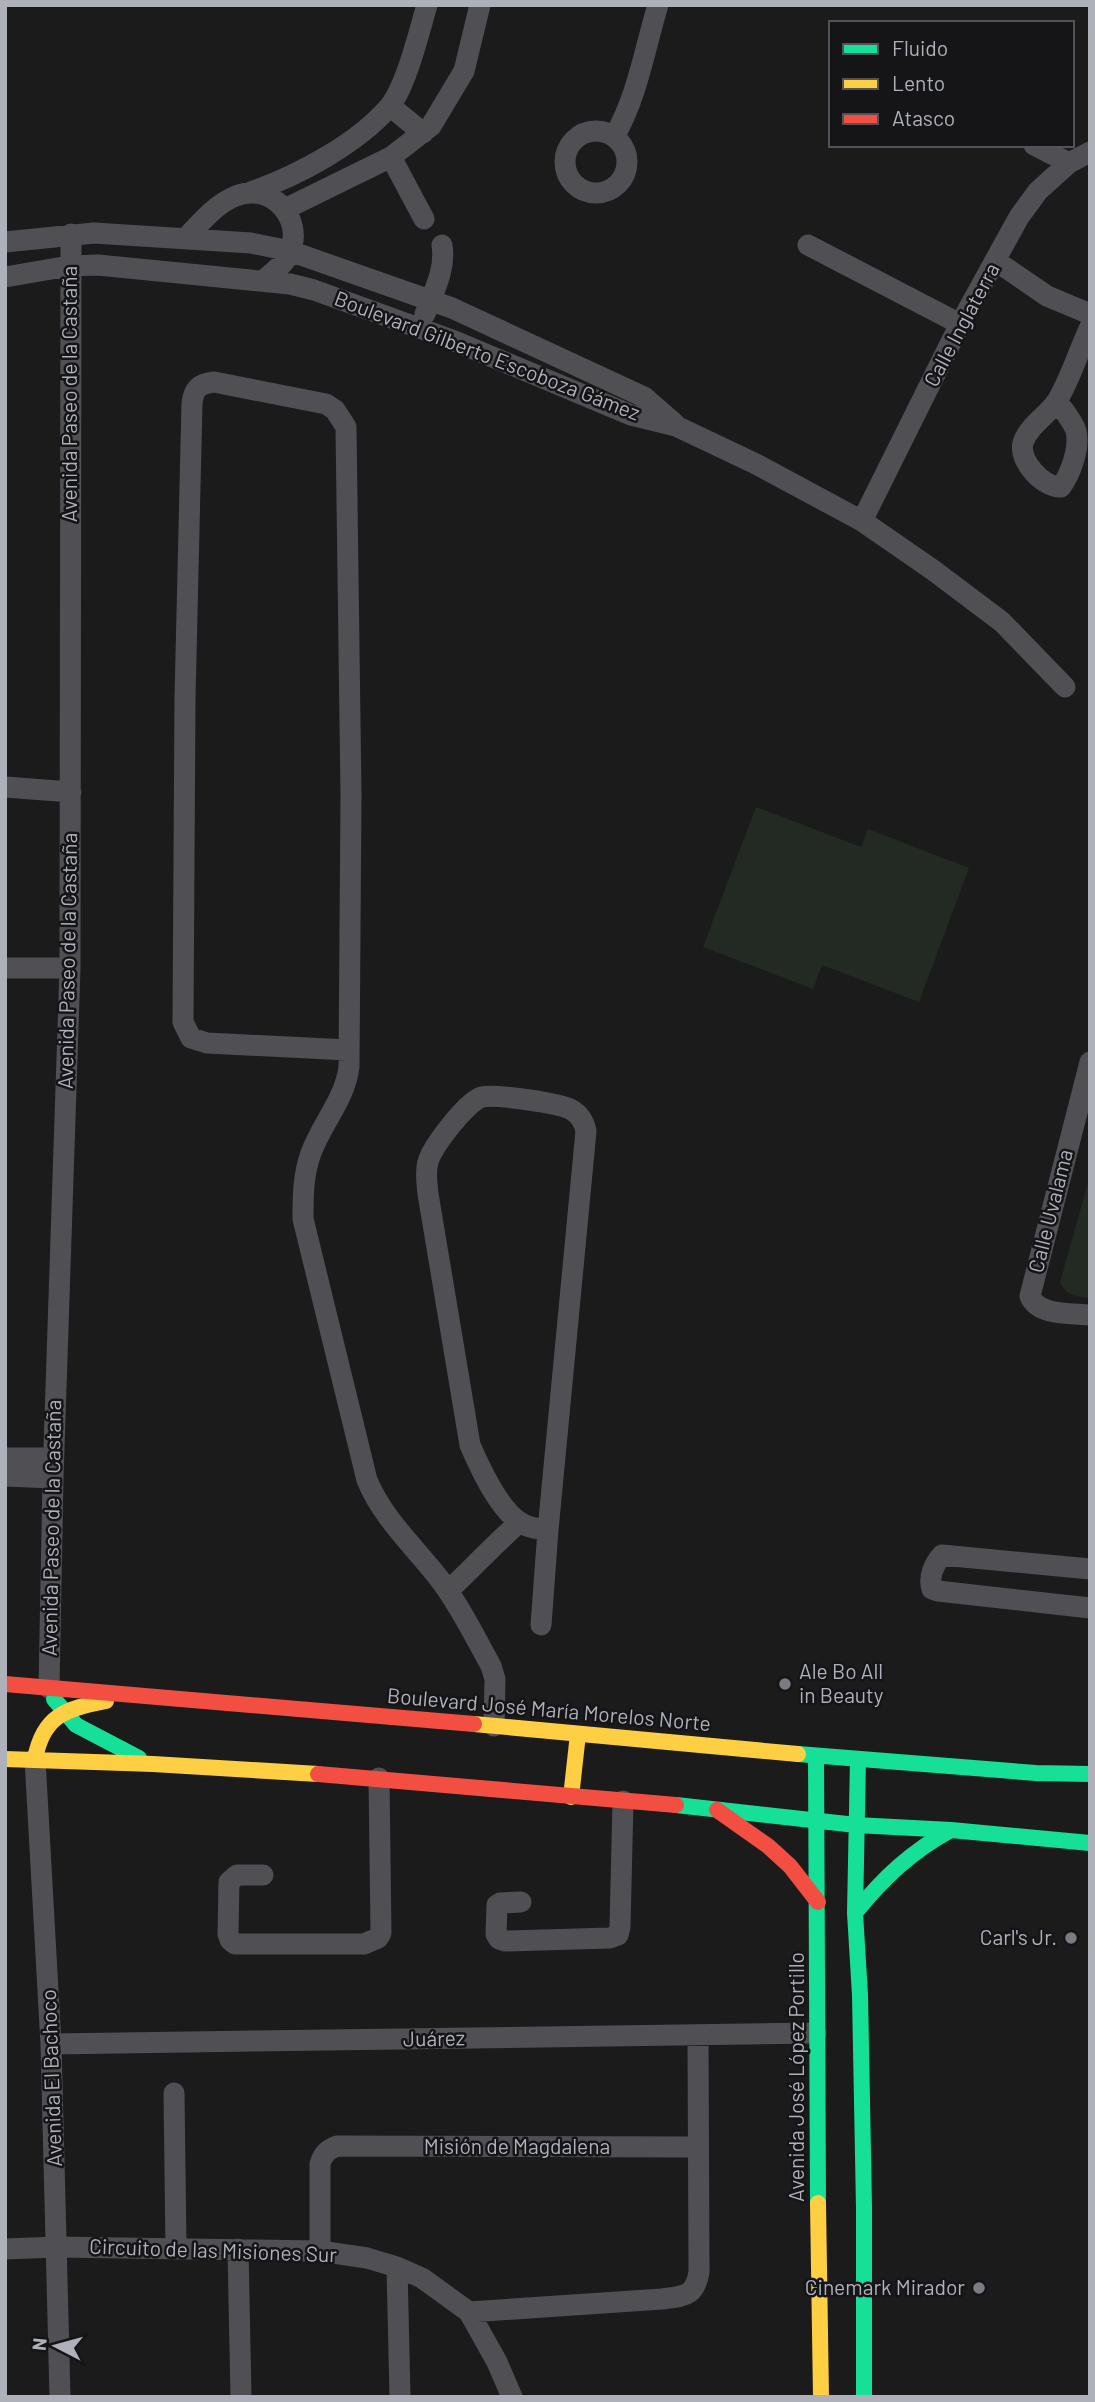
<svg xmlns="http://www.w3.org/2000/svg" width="1095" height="2402" font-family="Barlow,sans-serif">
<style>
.green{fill:#232a24}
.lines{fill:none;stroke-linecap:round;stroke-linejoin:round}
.street{stroke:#505054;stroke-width:21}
.fast{stroke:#16e098;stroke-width:16}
.slow{stroke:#ffcf43;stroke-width:16}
.jam{stroke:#f24e42;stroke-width:16}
.poi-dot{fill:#7b7c82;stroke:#151517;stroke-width:2.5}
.labels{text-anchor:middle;stroke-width:5;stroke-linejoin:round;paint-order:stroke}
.street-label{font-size:21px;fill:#aeb1ba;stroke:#151517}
.poi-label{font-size:21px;fill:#aeb1ba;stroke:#151517;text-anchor:end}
</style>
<rect width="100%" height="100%" fill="#1b1b1b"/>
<!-- green -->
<path class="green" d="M 756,807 L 861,847 L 868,829 L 969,868 L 919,1002 L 822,965 L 813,989 L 703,947 Z
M 1090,1176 L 1090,1298 C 1075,1296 1066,1296 1060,1282 Z"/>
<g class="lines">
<!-- street -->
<path class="street" d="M 390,106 L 423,133
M565 162a31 31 0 1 1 62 0a31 31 0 1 1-62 0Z
M 614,137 C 638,95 644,51 658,5
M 1034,145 L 1069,163
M 391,157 L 424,219
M 251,192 C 297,176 357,144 389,107 C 406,87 419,32 427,5
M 285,209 L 391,157 L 431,126 L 464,71 L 480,5
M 186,238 C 200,223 217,203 236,196 C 271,182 304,218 290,252 C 285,264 273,272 264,280
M 5,242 L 94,233 L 251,243 L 290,251 L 452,308 L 644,397 L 675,424
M 808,245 L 960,324
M 996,261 L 1047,296 L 1090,314
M 5,277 L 69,266 L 98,265 L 290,284 L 314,290 L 452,340 L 631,415 L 676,426 L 756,464 L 862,521 L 933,570 L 1002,622 L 1065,687
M 425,314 C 434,291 446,269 442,245
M 1057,401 C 1063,410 1073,421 1076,431 C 1080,448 1071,473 1061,487 C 1043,488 1018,460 1023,443 C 1028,426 1047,416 1057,401 C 1070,380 1079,350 1090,327
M 862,521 L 960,324 L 1019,217 L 1038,191 L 1069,163 L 1090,152
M 5,787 L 71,792
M 5,968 L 70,968
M 348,1050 L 207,1043 L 191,1038 L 183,1022 L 185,698 L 192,403 C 194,388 199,384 214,382 L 326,404 L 335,410 L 346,427 L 351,795 L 349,1067 C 345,1099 322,1123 311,1153 C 303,1175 303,1196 303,1219 L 367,1480 C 383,1519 415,1547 441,1581 C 460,1606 475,1637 491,1666 L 495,1679 L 494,1726
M 1090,1062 L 1030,1296 C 1038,1316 1071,1313 1090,1315
M 5,1458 L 53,1458
M 5,1476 L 53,1478
M 1090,1569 L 942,1555 C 934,1564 928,1577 932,1589 L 938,1591 L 1090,1608
M 448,1591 C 473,1568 494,1544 520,1522
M 541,1625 L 548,1530 L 586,1131 C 584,1121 580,1115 572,1110 C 560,1103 495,1094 482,1097 C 467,1101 432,1147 428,1162 C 425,1172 427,1183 428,1194 L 470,1445 C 480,1468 499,1510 521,1523 C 529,1528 539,1529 548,1530
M 49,1688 L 53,1478 L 70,968 L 71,234
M 35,1759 L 51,2044 L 60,2397
M 263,1875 L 237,1875 L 229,1882 L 228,1934 L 230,1940 L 235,1944 L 364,1944 L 378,1938 L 381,1933 L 379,1778
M 521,1902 L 500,1903 L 497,1905 L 496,1934 L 499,1939 L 505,1941 L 610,1938 L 618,1935 L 620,1927 L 623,1801
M 51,2044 L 816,2033
M 174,2093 L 176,2248
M 5,2249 L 57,2247 L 320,2251 L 367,2258 L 397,2267 L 422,2278 L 469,2312 L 497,2362 L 512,2397
M 238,2249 L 241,2397
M 320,2251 L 320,2164 C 323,2154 327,2150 337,2146 L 697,2147
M 397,2267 L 400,2397
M 469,2312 L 662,2299 C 684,2296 695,2297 699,2272 L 698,2035"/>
<!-- fast -->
<path class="fast" d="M 54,1699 L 76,1725 L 139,1758
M 798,1754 L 1036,1773 L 1090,1774
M 816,1756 L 818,2203
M 858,1759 L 855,1913 L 860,1995 L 864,2208 L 864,2397
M 676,1805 L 856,1825 L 951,1830 L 1090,1843
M 855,1913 C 883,1878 912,1851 951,1830"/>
<!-- slow -->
<path class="slow" d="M 474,1724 L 798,1754
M 5,1759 L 153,1764 L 318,1774
M 35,1759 C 43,1715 66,1709 106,1701
M 571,1797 L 578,1734
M 818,2203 L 821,2397"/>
<!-- jam -->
<path class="jam" d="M 5,1684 L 474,1724
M 318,1774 L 676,1805
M 717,1810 L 768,1846 L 790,1866 L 818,1902"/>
</g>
<!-- markers -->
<g class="poi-dot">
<circle cx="785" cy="1684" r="7"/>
<circle cx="1071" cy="1938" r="7"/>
<circle cx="979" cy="2288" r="7"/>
</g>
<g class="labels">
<!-- street labels -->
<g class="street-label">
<text transform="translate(962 325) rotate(-62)" y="7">Calle Inglaterra</text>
<text transform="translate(487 356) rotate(21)" y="7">Boulevard Gilberto Escoboza Gámez</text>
<text transform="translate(70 394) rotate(-90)" y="7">Avenida Paseo de la Castaña</text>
<text transform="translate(68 961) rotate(-89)" y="7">Avenida Paseo de la Castaña</text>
<text transform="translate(1051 1211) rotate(-76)" y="7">Calle Uvalama</text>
<text transform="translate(52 1528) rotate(-89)" y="7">Avenida Paseo de la Castaña</text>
<text transform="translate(549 1710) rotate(5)" y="7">Boulevard José María Morelos Norte</text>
<text transform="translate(434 2039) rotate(-1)" y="7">Juárez</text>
<text transform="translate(797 2077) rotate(-90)" y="7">Avenida José López Portillo</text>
<text transform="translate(52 2078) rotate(-92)" y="7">Avenida El Bachoco</text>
<text x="517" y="2154">Misión de Magdalena</text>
<text transform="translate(213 2251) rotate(2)" y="7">Circuito de las Misiones Sur</text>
</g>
<!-- poi labels -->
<g class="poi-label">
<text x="799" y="1679" text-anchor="start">Ale Bo All<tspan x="799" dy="24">in Beauty</tspan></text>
<text x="1057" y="1945">Carl's Jr.</text>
<text x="965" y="2295">Cinemark Mirador</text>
</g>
</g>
<!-- border -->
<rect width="1095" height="2402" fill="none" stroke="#aeb1ba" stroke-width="14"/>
<!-- legend -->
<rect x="829" y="21" width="245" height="126" fill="#151517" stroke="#525358" stroke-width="2"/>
<rect x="843" y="44" width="35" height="10" fill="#16e098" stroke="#525358" stroke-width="2"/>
<text x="892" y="56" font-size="21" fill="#aeb1ba">Fluido</text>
<rect x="843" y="79" width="35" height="10" fill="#ffcf43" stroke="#525358" stroke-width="2"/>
<text x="892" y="91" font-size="21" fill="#aeb1ba">Lento</text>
<rect x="843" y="114" width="35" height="10" fill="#f24e42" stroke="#525358" stroke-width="2"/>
<text x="892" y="126" font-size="21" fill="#aeb1ba">Atasco</text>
<!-- north arrow -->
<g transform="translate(56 2346) rotate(276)" stroke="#151517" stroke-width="5" paint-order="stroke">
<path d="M0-5L12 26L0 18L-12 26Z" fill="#aeb1ba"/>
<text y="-10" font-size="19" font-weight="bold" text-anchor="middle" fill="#aeb1ba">N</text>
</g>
</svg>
